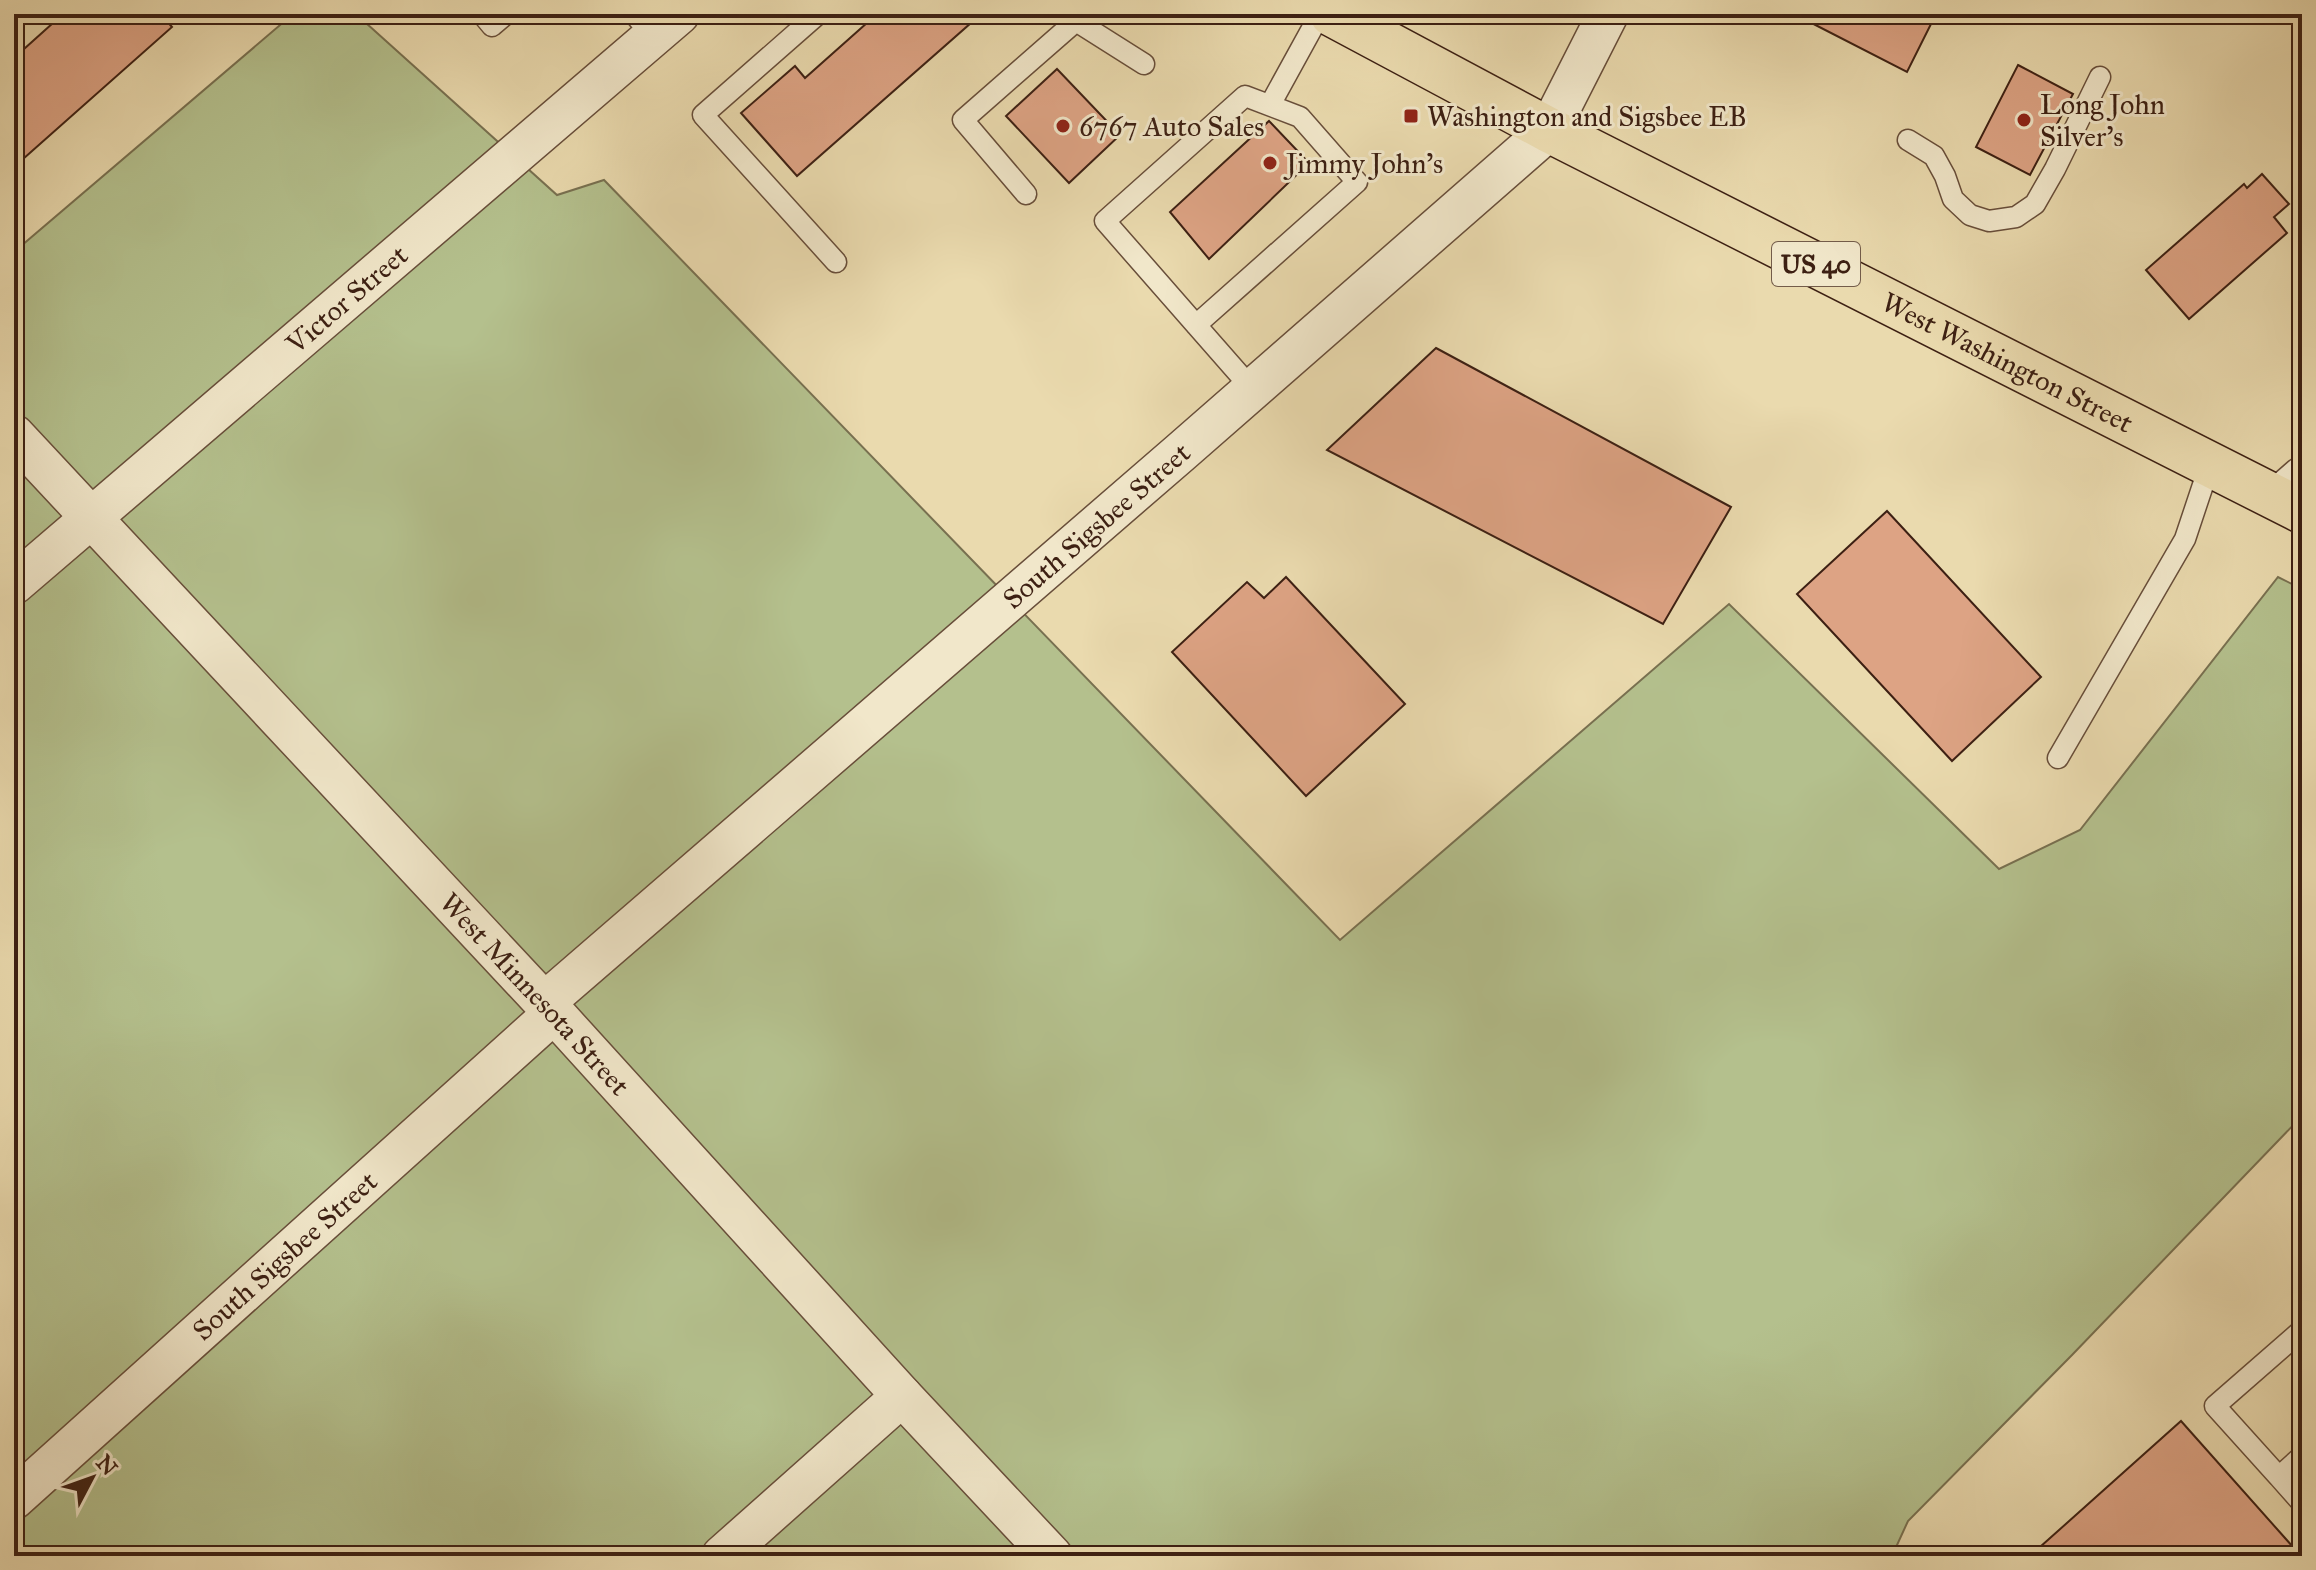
<svg xmlns="http://www.w3.org/2000/svg" width="2316" height="1570" font-family="'IM FELL Great Primer',serif">
<style>
.green{fill:#b4c08d;stroke:#787050;stroke-width:2}
.building{fill:#dda384;stroke:#3d2013;stroke-width:2}
.lines{fill:none;stroke-linecap:round;stroke-linejoin:round}
.lane-casing{stroke:#684e3a;stroke-width:23}
.street-casing{stroke:#684e3a;stroke-width:43}
.primary-casing{stroke:#3d2013;stroke-width:47}
.lane{stroke:#f1e7ca;stroke-width:20}
.street{stroke:#f1e7ca;stroke-width:40}
.primary{stroke:#eadaae;stroke-width:44}
.poi-dot{fill:#8f2418;stroke:#f1e7ca;stroke-width:3}
.labels{text-anchor:middle;stroke-width:6;stroke-linejoin:round;paint-order:stroke}
.shield{fill:#f1e7ca;stroke:#735c4a;stroke-width:2}
.shield-label{font-size:26px;font-weight:bold;fill:#3d2013}
.poi-label{font-size:28px;fill:#3d2013;stroke:#f1e7ca;text-anchor:start}
.street-label{font-size:28px;fill:#3d2013;stroke:#f1e7ca}
</style>
<rect width="100%" height="100%" fill="#eadaae"/>
<filter id="stains"><feTurbulence type="fractalNoise" baseFrequency=".0025" numOctaves="4"/><feColorMatrix values="0 0 0 0 .2 0 0 0 0 .09 0 0 0 0 .02 0 0 0 .5 -.17"/></filter>
<radialGradient id="worn" r=".72"><stop offset=".6" stop-color="#630" stop-opacity="0"/><stop offset="1" stop-color="#630" stop-opacity=".3"/></radialGradient>
<!-- green -->
<path class="green" d="M 293,14 L 356,14 L 557,195 L 604,180 L 1340,940 L 1729,604 L 1999,869 L 2080,830 L 2278,577 L 2302,589 L 2302,1116 L 2072,1355 L 1908,1521 L 1892,1556 L 14,1556 L 14,252 Z"/>
<!-- building -->
<path class="building" d="M 63,14 L 161,14 L 172,27 L 14,167 L 14,58 Z
M 877,14 L 966,14 L 972,22 L 797,176 L 741,113 L 795,66 L 805,78 Z
M 1794,14 L 1936,14 L 1907,72 Z
M 2018,65 L 2073,94 L 2030,175 L 1976,147 Z
M 1057,69 L 1120,135 L 1069,183 L 1006,116 Z
M 1269,121 L 1309,163 L 1209,259 L 1170,212 Z
M 2262,174 L 2289,204 L 2274,217 L 2287,233 L 2189,319 L 2146,270 L 2244,184 L 2247,188 Z
M 1436,348 L 1731,507 L 1663,624 L 1327,450 Z
M 1887,511 L 2041,677 L 1952,761 L 1797,594 Z
M 1286,577 L 1405,704 L 1306,796 L 1172,652 L 1247,582 L 1264,598 Z
M 2181,1421 L 2301,1556 L 2030,1556 Z"/>
<g class="lines">
<defs>
<path id="lane" d="M 482,14 L 492,26 L 506,14
M 634,14 L 653,36
M 818,14 L 703,115 L 836,262
M 1076,21 L 1144,64
M 1245,96 L 1300,117 L 1357,182 L 1196,325 L 1105,221 Z
M 1270,105 L 1320,14
M 1908,140 L 1934,156 L 1945,176 L 1953,199 L 1970,215 L 1989,221 L 2016,217 L 2035,204 L 2055,169 L 2100,77
M 1026,194 L 963,120 L 1076,21 L 1081,14
M 1196,325 L 1253,390
M 2058,758 L 2185,539 L 2210,464
M 2302,1456 L 2279,1477 L 2302,1503
M 2279,1477 L 2215,1406 L 2302,1330"/>
<g id="street">
<path id="s1" d="M 14,435 L 554,1013 L 902,1396 L 1052,1556"/>
<path d="M 2278,498 L 2302,477"/>
<path id="s2" d="M 14,584 L 679,14"/>
<path id="s3" d="M 544,1003 L 1181,452 L 1549,130 L 1608,14"/>
<path id="s4" d="M 14,1499 L 554,1013"/>
<path d="M 722,1556 L 902,1396"/>
</g>
<g id="primary">
<path id="s5" d="M 1332,14 L 1549,130 L 2302,511"/>
</g>
</defs>
<!-- lane casing -->
<use href="#lane" class="lane-casing"/>
<!-- street casing -->
<use href="#street" class="street-casing"/>
<!-- primary casing -->
<use href="#primary" class="primary-casing"/>
<!-- lane -->
<use href="#lane" class="lane"/>
<!-- street -->
<use href="#street" class="street"/>
<!-- primary -->
<use href="#primary" class="primary"/>
</g>
<!-- markers -->
<g class="poi-dot">
<rect x="1403" y="108" width="16" height="16" rx="4"/>
<circle cx="2024" cy="120" r="8"/>
<circle cx="1063" cy="126" r="8"/>
<circle cx="1270" cy="163" r="8"/>
</g>
<g class="labels">
<!-- shield labels -->
<rect class="shield" x="1772" y="242" width="88" height="44" rx="6"/>
<g class="shield-label">
<text x="1816" y="273">US 40</text>
</g>
<!-- poi labels -->
<g class="poi-label">
<text x="2040" y="114">Long John<tspan x="2040" dy="32">Silver's</tspan></text>
<text x="1427" y="126">Washington and Sigsbee EB</text>
<text x="1079" y="136">6767 Auto Sales</text>
<text x="1286" y="173">Jimmy John's</text>
</g>
<!-- street labels -->
<g class="street-label">
<text dy="10" stroke="none"><textPath href="#s2" startOffset="438">Victor Street</textPath></text>
<text dy="10" stroke="none"><textPath href="#s5" startOffset="760">West Washington Street</textPath></text>
<text dy="10" stroke="none"><textPath href="#s3" startOffset="730">South Sigsbee Street</textPath></text>
<text dy="10" stroke="none"><textPath href="#s1" startOffset="764">West Minnesota Street</textPath></text>
<text dy="10" stroke="none"><textPath href="#s4" startOffset="364">South Sigsbee Street</textPath></text>
</g>
</g>
<!-- margin -->
<rect width="2316" height="1570" fill="none" stroke="#eadaae" stroke-width="48"/>
<rect x="16" y="16" width="2284" height="1538" fill="none" stroke="#3d2013" stroke-width="4"/>
<rect x="24" y="24" width="2268" height="1522" fill="none" stroke="#3d2013" stroke-width="2"/>
<!-- north arrow -->
<g transform="translate(92 1478) rotate(49)" stroke="#f1e7ca" stroke-width="6" paint-order="stroke">
<path d="M0-6L14 30L0 20L-14 30Z" fill="#3d2013"/>
<text y="-12" font-size="22" font-weight="bold" text-anchor="middle" fill="#3d2013">N</text>
</g>
<rect width="100%" height="100%" filter="url(#stains)"/>
<rect width="100%" height="100%" fill="url(#worn)"/>
</svg>
